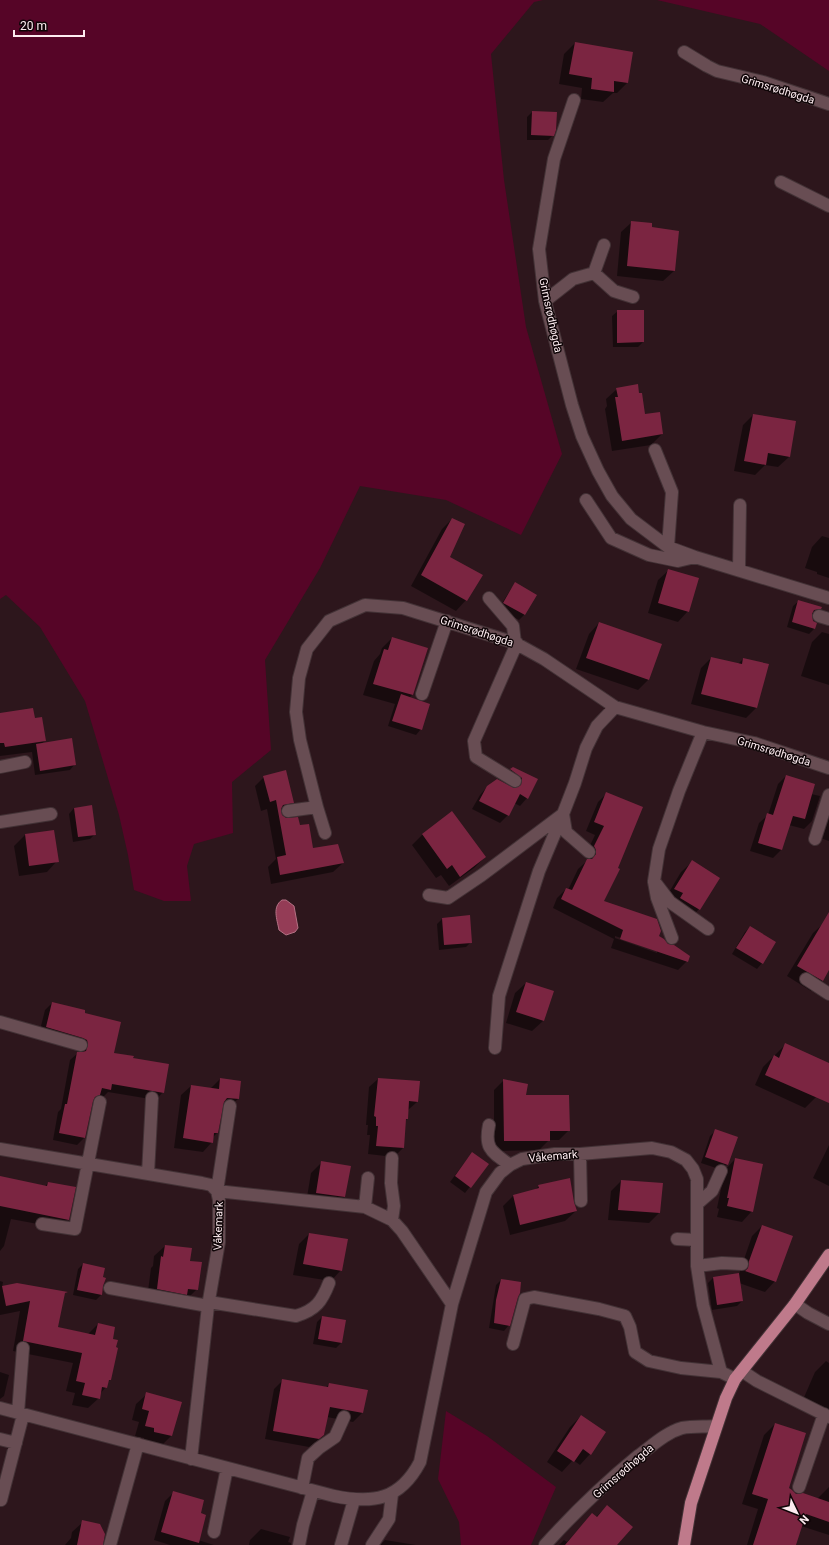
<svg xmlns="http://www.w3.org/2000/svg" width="829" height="1545" viewBox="0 0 829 1545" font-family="Roboto,sans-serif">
  <rect width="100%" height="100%" fill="#2d161c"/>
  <path fill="#560527" d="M0 0H543L534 2 491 54 504 180 526 327 562 454 521 535 446 500 360 486 320 568 265 660 271 750 232 782 233 833 194 844 187 866 191 901H164L134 890 128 855 119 815 85 701 40 627 6 595 0 599Z
    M657 0H829V71L760 24Z
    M446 1411 487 1436 556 1487 531 1545H461L459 1522 438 1479Z"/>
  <path fill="#943c56" stroke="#b47184" d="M282 900H286L294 906 298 928 295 932 286 935 279 930C277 919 272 907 282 900Z"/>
  <path fill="#0007" fill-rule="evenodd" d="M575 43 627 83 617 93H613L603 102 581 99 582 88 559 84 564 54Z
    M532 112 553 135 548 140H527V117Z
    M632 222 651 228 674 271 663 281 617 276 621 232Z
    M618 311 643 342 638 347H613L612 316Z
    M617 389 662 434 651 445 612 451 605 409 607 406 606 399Z
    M753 415 789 457 778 467 765 465 755 475 734 471 743 425Z
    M452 519 449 557 466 600 456 611 411 586 442 529Z
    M822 536 829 538V578L817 574V572L805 568 812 547Z
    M669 570 688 611 678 622 648 613 658 580Z
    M516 584 535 595 524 615 519 620 499 608 511 589Z
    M799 601 820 608 815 614H811L812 621 816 624 814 629 809 634 787 627 793 606Z
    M599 623 661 645 648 680 638 690 576 669 589 634Z
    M822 632 829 634V685L801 676 812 642Z
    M392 638 427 648 412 695 409 698 421 729 416 735 388 726 395 704 363 695 374 661 380 654 382 648Z
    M711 658 738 664 743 659 757 707 746 718 691 704 701 668Z
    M0 714 34 719 45 741 41 744 75 764 70 770 35 775 32 752 0 756Z
    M513 768 537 780 527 798 520 806 514 803 508 815 500 823 472 809 480 795 488 786 515 790 514 785 503 777Z
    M786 776 811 794 820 796 812 821 804 829 789 825 781 850 773 858 750 851 759 823 768 815 778 784Z
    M264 777 293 802 283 812 279 813 285 819 299 827 312 850 343 863 333 872 271 884 268 867 276 859 267 809 261 811 255 786Z
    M607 793 602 902 658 936 687 961 678 970 611 948 614 939 553 908 557 898 566 889 568 890 578 869 588 860 585 856 595 835 586 831 598 802ZM615 936 657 950V953L615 938Z
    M829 807V841L817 837Z
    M74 808 95 834 90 839 73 842 69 814Z
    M452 813 485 857 474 868 449 886 441 875 436 878 412 845 422 835Z
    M53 831 57 861 47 872 19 876 14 846 25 835Z
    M692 862 699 909 689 920 665 899 681 872Z
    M442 919 471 942 466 947 439 950 437 924Z
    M824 923 829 926V968L822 980 811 991 787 976 813 933Z
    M750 927 762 963 757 969 732 954 745 932Z
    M526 983 543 1021 532 1031 506 1023 515 993Z
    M52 1003 83 1014 112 1054 132 1059 163 1092 156 1100 108 1092 103 1097 98 1096 91 1102 84 1138 77 1145 53 1140 58 1112 61 1109 70 1060 78 1053H81V1051L79 1047 39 1034 45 1010Z
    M785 1045 829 1064V1067L816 1097 805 1108 755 1085 763 1067Z
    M220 1079 240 1082 238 1099 228 1108 222 1107 217 1133 213 1137 212 1142 203 1152 174 1148 181 1095 191 1086 210 1089Z
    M378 1079 419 1082 417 1102 408 1110 407 1119 405 1121 403 1148 394 1157 368 1154 370 1135H367L368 1125H366L369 1087Z
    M504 1080 524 1096 569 1130 559 1140H549L539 1150 494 1151V1090Z
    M715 1131 727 1164 722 1170 701 1163 710 1136Z
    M829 1145V1186L813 1178Z
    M468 1158 488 1164 465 1193 450 1182Z
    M735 1159 752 1211 742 1222 717 1217 719 1209 717 1208 725 1170Z
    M322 1162 345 1197 334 1207 306 1203 311 1173Z
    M0 1177 45 1186 48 1183 68 1219 59 1228 11 1219 4 1246 0 1251Z
    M621 1181 659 1213 649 1223 608 1220 611 1191Z
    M539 1186 576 1211 565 1221 510 1235 503 1206 513 1196 535 1190Z
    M762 1226 775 1281 765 1292 739 1283 742 1301 737 1306 712 1310 708 1283 713 1278 739 1274 752 1236Z
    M309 1234 341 1270 331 1281 293 1275 299 1244Z
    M165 1246 189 1261 197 1289 186 1300 147 1299 151 1268 153 1266 154 1256Z
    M83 1264 102 1286 101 1295 96 1300 73 1295 78 1269Z
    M501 1280 509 1325 504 1331 489 1328 496 1285Z
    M0 1281 3 1282 2 1287 17 1284 65 1293 63 1295 57 1327 88 1334 98 1324 112 1339 110 1380 107 1382 106 1387 100 1394 99 1398 88 1408 72 1405 75 1393 66 1391 73 1363 13 1351 20 1311 0 1315Z
    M322 1317 341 1343 336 1348 313 1344 317 1322Z
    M826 1361 829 1363V1414L802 1402 815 1372Z
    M0 1372 9 1375 4 1396 0 1399Z
    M283 1380 326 1387 330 1384 366 1391 362 1413 353 1422 327 1417 324 1435 309 1447 265 1439 274 1389Z
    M147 1394 171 1436 161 1446 144 1442V1438L135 1436 139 1422 132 1420 136 1404Z
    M581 1416 590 1454 580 1465 573 1460 562 1472 547 1462 570 1427Z
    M775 1424 787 1489 796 1495 817 1499 829 1487V1535L801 1526 795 1545H747L758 1509 742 1504 764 1435Z
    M174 1492 199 1514 198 1540 214 1545H170L154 1540 165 1501Z
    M607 1506 616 1545H559L564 1540 567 1542 592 1514 596 1517Z
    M83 1522 102 1545H65L71 1538 72 1532Z
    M261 1529 290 1537 288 1542 291 1543V1545H249L250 1540Z
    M385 1540 416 1545H380Z"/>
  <path fill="#7b2541" d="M575 42 633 52 628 83 614 81V92L591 89 592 78 569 74Z
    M532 111 557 112 556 130 554 136 531 135Z
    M631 221 652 223V227L679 231 675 271 627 266Z
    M617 310H644V342L617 343Z
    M638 384 639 393H642L645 414 660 412 663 434 622 441 615 397H618L616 388Z
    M753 414 796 421 790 457 768 453 766 465 744 461Z
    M452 518 465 524 450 557 483 575 467 601 421 575Z
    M668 569 699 578 689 612 658 603Z
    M515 582 537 595 525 615 503 603Z
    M798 600 822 607 821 609 814 610 812 614 813 621 817 623 815 629 792 622Z
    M599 622 662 644 649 680 586 658Z
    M392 637 428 648 413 695 373 684 384 649 388 650Z
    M711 657 742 664 743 658 769 664 757 708 701 694Z
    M401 694 430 704 422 730 392 721Z
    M33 708 35 718 42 717 46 741 5 747 4 743H0V713Z
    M72 738 76 765 40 771 36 744Z
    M513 767 538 779 528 799 520 794 509 816 479 801 487 786 497 779 514 788 521 785 522 778 510 769Z
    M286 770 294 803 283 805 281 809 282 815 286 818 298 817 300 825 309 824 313 848 338 844 344 863 280 875 277 857 286 855 276 800 270 802 263 776Z
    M786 775 815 784 805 819 793 816 782 850 758 843 767 813 773 815Z
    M606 792 643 807 618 868 620 869 604 901 657 919 661 931 659 936 664 939 668 944 674 945 690 956 688 962 620 939 623 930 561 899 566 888 572 890 587 859H592L596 854V850L594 846 604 826 594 822Z
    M92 805 96 835 78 837 74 808Z
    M452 811 486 857 460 877 452 865 447 869 422 834Z
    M54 830 59 862 29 866 25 834Z
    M692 860 720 878 700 910 680 898 683 893 674 889Z
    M829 912V970L823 981 797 966Z
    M470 915 472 943 444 945 442 918Z
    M750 926 776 942 763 964 736 948Z
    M526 982 554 991 544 1021 516 1012Z
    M52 1002 85 1010V1013L121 1022 114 1053 134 1056 133 1058 169 1064 164 1093 112 1084 111 1090 102 1088 100 1095 95 1097 93 1101 85 1138 59 1133 65 1104H67L77 1052H82L86 1051 88 1044 87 1040 83 1038 46 1027Z
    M785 1043 829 1063V1103L765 1075 774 1055 779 1058Z
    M220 1078 241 1081 239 1099 227 1098 224 1102 218 1133H214L213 1143 183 1138 191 1085 219 1089Z
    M378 1078 420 1081 418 1102 409 1101 408 1119H406L404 1148 376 1146 378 1126H376V1117L374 1116Z
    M503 1079 528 1084 526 1095H569L570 1131H550V1141H504Z
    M715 1129 738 1137 728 1165 705 1157Z
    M472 1152 489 1164 471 1188 455 1176Z
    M735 1158 763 1164 753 1212 727 1206 729 1198H727Z
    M321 1161 351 1166 345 1197 316 1193Z
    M0 1176 47 1186 48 1182 76 1187 69 1220 0 1206Z
    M570 1178 574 1202 577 1211 520 1225 513 1195 539 1188 538 1185Z
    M621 1180 663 1183 660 1213 618 1210Z
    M762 1225 793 1236 776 1282 745 1271 748 1268 749 1261Z
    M309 1233 348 1239 342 1271 303 1264Z
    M165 1245 192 1248 190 1261 202 1262 198 1290 188 1289 187 1295 157 1289 161 1256 163 1257Z
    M83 1263 105 1268 103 1277 106 1278 103 1286 102 1295 77 1290Z
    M739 1273 743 1301 717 1305 713 1277Z
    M501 1279 521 1282 520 1293 518 1297 510 1326 494 1323 496 1300Z
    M17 1283 68 1292 65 1293 58 1327 95 1335 98 1323 115 1327 113 1339 118 1340 116 1347 118 1348 111 1380H109L107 1388 102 1387 100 1399 82 1395 85 1383 76 1381 82 1353 23 1341 30 1301 6 1306 2 1286Z
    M322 1316 346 1320 342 1343 318 1339Z
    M282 1379 328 1387 329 1383 368 1390 363 1413 330 1407 324 1435 319 1439 273 1431Z
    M146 1392 182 1402 172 1436 154 1432V1428L145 1426 149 1411 142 1409Z
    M581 1415 606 1432 591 1455 583 1449 574 1462 557 1451Z
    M775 1423 806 1433 789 1488 792 1490 796 1494 803 1493 829 1502V1522L806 1514 796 1545H753L768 1499 752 1494Z
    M173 1491 204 1500 201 1513 206 1515 199 1543 161 1532Z
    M607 1505 633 1527 617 1545H565L592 1513 597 1517Z
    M82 1520 100 1524 105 1534 103 1545H77Z"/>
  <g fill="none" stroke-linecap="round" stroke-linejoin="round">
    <g stroke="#433236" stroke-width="14">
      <path id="minor" d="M684 52 707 66 717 71 763 82 829 104
        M574 100 554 159 539 249 545 301 572 405 582 436 598 471 612 496 631 519 668 547 695 557 829 598
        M781 182 829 206
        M594 273 604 245
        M545 301 573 279 594 273 614 291 633 297
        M655 450 672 492 668 547
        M586 500 611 538 649 555 678 561 695 557
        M739 570 740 505
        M489 598 513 626 515 643
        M819 616 829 619
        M422 694 447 621
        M703 732 679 791 659 849 654 881 670 902 708 929
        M0 767 25 762
        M515 781 476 757 474 741 517 643
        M317 807 325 833
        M288 811 317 807 300 740 296 712 299 678 307 649 329 621 365 605 403 608 515 643 544 659 615 707 703 732 754 743 829 768
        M0 822 51 814
        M815 839 829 795
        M589 852 566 832 563 814 575 783 586 748 597 726 615 707
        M654 882 657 898 672 938
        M429 895 448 898 482 875 563 814 539 871 499 996 495 1048
        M806 979 829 994
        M0 1022 81 1045
        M230 1106 217 1191 365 1207 392 1220 402 1231 452 1304
        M489 1125C484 1149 492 1152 510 1165
        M0 1149 202 1183 211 1185 217 1191 219 1200V1242L208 1306 191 1459
        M580 1154 581 1201
        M148 1174 152 1098
        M697 1204 712 1191 721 1171
        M365 1207 368 1178
        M392 1220 394 1206 391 1183 392 1158
        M42 1224 75 1229 100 1102
        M677 1239 697 1240
        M697 1266 722 1263 742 1264
        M110 1288 208 1306
        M209 1302 296 1316C316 1310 322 1301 329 1283
        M795 1304 808 1313 829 1324
        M513 1344 525 1299 534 1297 599 1309 625 1316 630 1327 635 1352 649 1361 681 1368 721 1372
        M742 1371 757 1381 829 1417
        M0 1408 334 1496C373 1504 400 1500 420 1462L452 1304 486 1192 500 1173 510 1165 522 1159 555 1154H580L652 1148 671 1152 686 1160 693 1169 697 1179V1266L703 1305 721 1372 735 1379
        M18 1413 23 1348
        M0 1439 16 1443
        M799 1487 824 1414
        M302 1488 308 1458 319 1448 335 1437 344 1417
        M1 1500 23 1415
        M214 1532 227 1468
        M110 1545 138 1444
        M299 1545 303 1525 313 1491
        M341 1545 354 1500
        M372 1545 389 1519 392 1494
        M545 1545C574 1513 605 1483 638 1456 652 1446 665 1433 682 1428 693 1426 705 1427 716 1426"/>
    </g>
    <g stroke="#433236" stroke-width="14">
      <path id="major" d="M684 1545 691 1503 726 1398 735 1379 795 1304 829 1255"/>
    </g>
    <use href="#minor" stroke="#684d53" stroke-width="12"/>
    <use href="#major" stroke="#bf7a8b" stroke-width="12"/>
  </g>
  <g text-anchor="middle" stroke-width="3" stroke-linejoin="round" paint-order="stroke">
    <g font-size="11" fill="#fdecf0" stroke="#0f0507">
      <text transform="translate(778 89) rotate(17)" y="4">Grimsrødhøgda</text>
      <text transform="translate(551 315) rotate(78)" y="4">Grimsrødhøgda</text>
      <text transform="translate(477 631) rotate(18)" y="4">Grimsrødhøgda</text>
      <text transform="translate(774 751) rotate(17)" y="4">Grimsrødhøgda</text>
      <text transform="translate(553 1156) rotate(-5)" y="4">Våkemark</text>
      <text transform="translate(218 1226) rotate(-88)" y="4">Våkemark</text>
      <text transform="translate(623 1471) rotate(-41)" y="4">Grimsrødhøgda</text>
    </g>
  </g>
  <g transform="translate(797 1513) rotate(133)" stroke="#0f0507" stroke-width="3" paint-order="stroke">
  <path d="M0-3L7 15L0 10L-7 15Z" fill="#fdecf0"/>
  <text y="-6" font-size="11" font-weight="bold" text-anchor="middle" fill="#fdecf0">N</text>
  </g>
  <path d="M14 30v6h70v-6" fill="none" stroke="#fdecf0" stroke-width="2"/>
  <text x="20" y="30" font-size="12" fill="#fdecf0" stroke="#0f0507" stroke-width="3" paint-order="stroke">20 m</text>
</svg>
